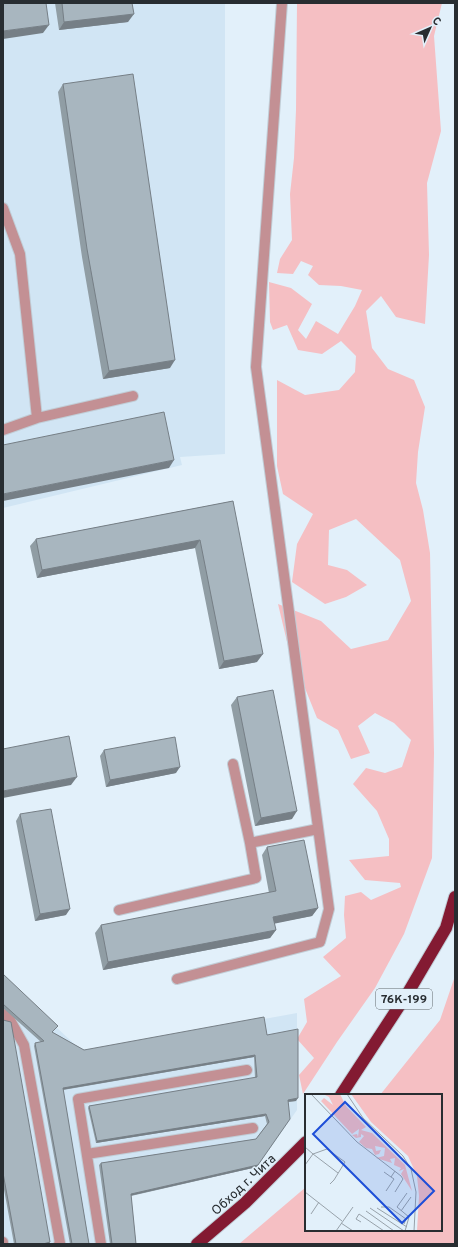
<svg xmlns="http://www.w3.org/2000/svg" width="458" height="1247" viewBox="0 0 458 1247" font-family="Overpass,sans-serif">
  <rect width="100%" height="100%" fill="#e2f0fa"/>
  <path fill="#d1e5f4" d="M3 3H225V454L180 457 182 465 3 508Z
    M3 978 83 1052 297 1013V1110L257 1167 129 1196 134 1244H3Z"/>
  <path fill="#f5bfc3" d="M297 3H442L434 36 441 131 427 183 429 255 425 324 396 317 381 296 366 311 372 348 388 369 414 380 425 407 418 452 416 483 423 510 430 553 434 753 432 858 404 934 375 988 337 1042 303 1094 299 1075 314 1058 297 1039 307 1022 304 999 341 976 323 957 346 938 344 915 345 896 361 892 371 900 401 887 400 883 365 880 349 860 389 856V839L377 811 353 784 366 768 385 773 402 767 411 740 394 723 375 713 358 726 370 753 351 759 338 730 317 718 288 646 278 604 321 621 351 649 388 640 411 601 400 560 356 519 329 530 328 565 347 570 367 585 346 597 325 604 292 582 297 544 313 514 283 494 277 466V380L305 395 339 390 355 372 356 356 341 341 322 354 298 350 287 325 273 330 270 322 269 282 291 288 312 304 298 330 306 339 316 321 338 334 355 306 362 290 341 286 319 285 308 275 313 266 301 261 293 274 277 273 280 259 292 240 290 194 294 158 296 110Z
    M455 976V1244H239L306 1187V1230H441V1095H380L440 1020Z"/>
  <g fill="none" stroke-linecap="round" stroke-linejoin="round">
    <g stroke="#c1cdd6" stroke-width="12">
      <path id="minor" d="M3 208 20 254 37 418 3 430
        M37 418 133 396
        M233 764 250 843 318 829
        M119 910 256 878 250 843
        M177 979 320 942 329 909 256 367 282 3
        M3 1014 10 1020 24 1045 60 1243 59 1244
        M87 1154 253 1128
        M3 1242V1244
        M101 1244 78 1099 247 1070"/>
    </g>
    <g stroke="#c1cdd6" stroke-width="14">
      <path id="highway" d="M341 1095 409 991 446 928 455 897
        M197 1244 245 1203 306 1142"/>
    </g>
    <use href="#minor" stroke="#c39094" stroke-width="10"/>
    <use href="#highway" stroke="#831a32" stroke-width="12"/>
  </g>
  <path fill="#909da4" d="M55 3H132L128 22 59 30Z
    M63 84 170 368 103 379 82 257 58 92Z
    M233 501 257 662 219 669 195 548 37 578 30 546 36 539Z
    M237 697 292 819 255 826 231 705Z
    M104 750 176 773 106 787 100 756Z
    M20 814 66 915 35 921 16 821Z
    M267 847 318 908 312 916 274 923 276 930 270 938 103 970 95 933 101 925 269 893 262 855Z
    M3 974 56 1028 52 1032 84 1050 267 1035 296 1101 288 1102 257 1167 131 1196 136 1244H110L99 1165 101 1163 256 1139 267 1124 265 1116 96 1143 88 1108 89 1106 255 1078 254 1057 63 1090 89 1244H70L34 1046 35 1043 41 1042 3 1008Z
    M3 1020 50 1242 49 1244H14L3 1184Z"/>
  <path fill="#767f86" d="M134 14 128 22 59 30 64 22Z
    M49 25 43 33 3 39V31Z
    M175 360 170 368 103 379 109 371Z
    M174 460 169 468 3 501V494Z
    M200 540 195 548 37 578 42 570Z
    M263 654 257 662 219 669 224 661Z
    M180 767 176 773 106 787 110 780Z
    M77 777 71 785 3 798V791Z
    M297 811 292 819 255 826 261 818Z
    M318 908 312 916 268 925 273 917Z
    M70 909 66 915 35 921 40 914Z
    M276 930 270 938 103 970 108 962Z
    M255 1055 254 1057 61 1090 63 1088Z
    M298 1098 296 1101 286 1102 288 1100Z
    M266 1114 265 1116 96 1143 97 1141Z
    M258 1165 257 1167 129 1196 131 1194Z"/>
  <path fill="#a8b6bf" stroke="#767f86" d="M3 3H46L49 25 3 31Z
    M62 3H132L134 14 64 22Z
    M133 74 175 360 109 371 87 249 63 84Z
    M164 412 174 460 3 494V445Z
    M233 501 263 654 224 661 200 540 42 570 36 539Z
    M273 690 297 811 261 818 237 697Z
    M69 736 77 777 3 791V749Z
    M175 737 180 767 110 780 104 750Z
    M51 809 70 909 40 914 20 814Z
    M304 840 318 908 273 917 276 930 108 962 101 925 276 891 267 847Z
    M3 974 58 1026 52 1032 84 1050 264 1017 267 1035 298 1029V1098L288 1100 290 1119 258 1165 131 1194 136 1244H112L101 1163 256 1139 269 1122 266 1114 97 1141 89 1106 257 1077 255 1055 63 1088 89 1244H72L35 1043 44 1041 3 1004Z
    M3 1020 11 1022 50 1242 43 1244H16L3 1173Z"/>
  <g text-anchor="middle" stroke-width="3" stroke-linejoin="round" paint-order="stroke">
    <rect fill="#e2f0fa" stroke="#60686d" stroke-width="1" x="376" y="989" width="56" height="20" rx="3"/>
    <g font-size="12" font-weight="bold" fill="#282d31">
      <text x="404" y="1003">76К-199</text>
    </g>
    <g font-size="13" fill="#282d31" stroke="#e2f0fa">
      <text transform="translate(243 1184) rotate(-43)" y="5">Обход г. Чита</text>
    </g>
  </g>
  <g transform="translate(305 1094)">
    <rect width="137" height="137" fill="#e2f0fa"/>
    <path d="M18 0H35L41 12 61 33 56 36 67 39 100 71 107 97 96 80 99 75 94 77 96 74 89 71 90 64 85 65 87 69 71 64 79 62 80 54 70 52 71 57 76 56 74 60 70 61 67 55 61 54 54 48 59 42 56 40V43L51 44 47 41 52 40 53 43 54 35 47 40 16 7 19 4 28 11 24 3ZM46 0H137V137H112L114 102 112 82 103 62 66 28Z" fill="#f5bfc3"/>
    <path fill="none" stroke="#98a2aa" stroke-width="1" d="M6 0 52 48 96 82 98 85 90 98M42 0 58 24 98 62 106 75 111 98 109 137M0 53 8 60 0 71M79 78 86 83 90 77M25 90 29 86 40 68 22 55 8 60 33 79M81 97 89 85 86 83M0 98 37 127M76 113H84L101 125 99 130M65 114 99 137M72 114 102 133M61 117 89 137M96 117 106 103M6 120 14 108M56 128 51 125 54 120 79 137M36 129 48 137M31 137 48 113M100 137 104 123 92 113 102 99"/>
    <path fill="#1d4ed8" fill-opacity="0.15" stroke="#1d4ed8" stroke-width="2" d="M40 8 129 97 97 129 8 40Z"/>
    <rect width="137" height="137" fill="none" stroke="#282d31" stroke-width="2"/>
  </g>
  <rect width="458" height="1247" fill="none" stroke="#282d31" stroke-width="8"/>
  <g transform="translate(430 28) rotate(45)" stroke="#e2f0fa" stroke-width="3" paint-order="stroke">
  <path d="M0-3L7 15L0 10L-7 15Z" fill="#282d31"/>
  <text y="-6" font-size="11" font-weight="bold" text-anchor="middle" fill="#282d31">С</text>
  </g>
</svg>
